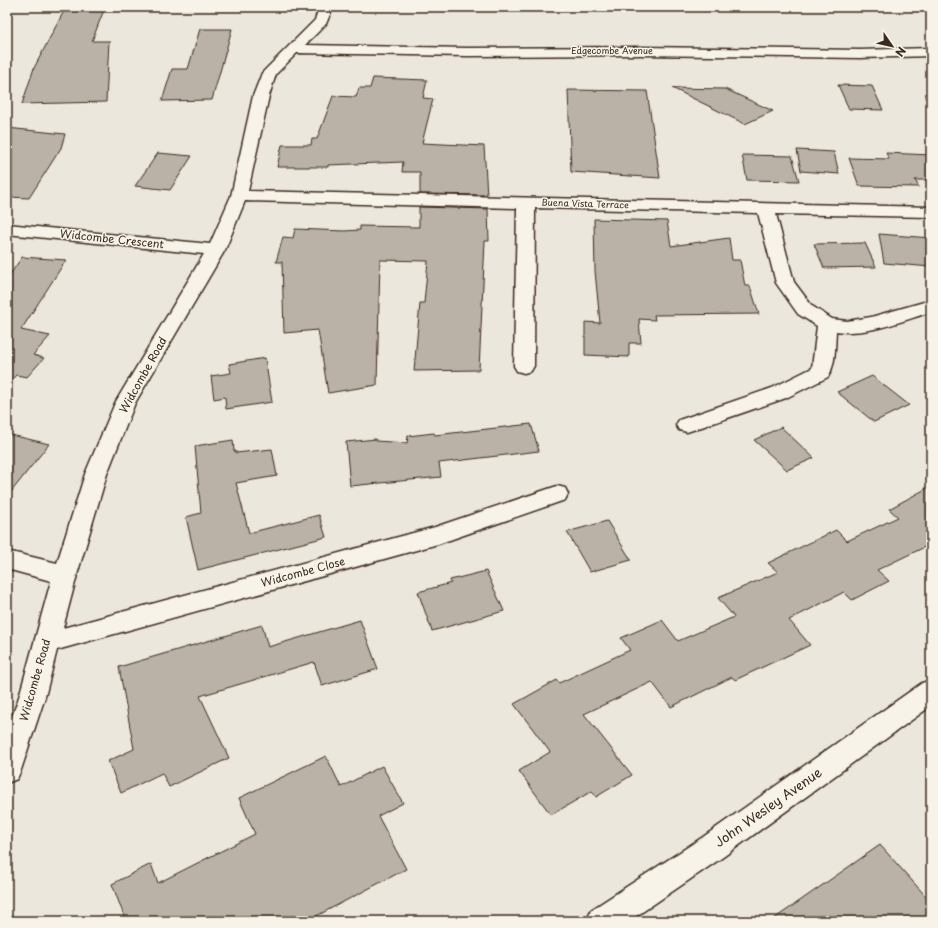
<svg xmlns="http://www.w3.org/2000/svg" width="938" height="928" viewBox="0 0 938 928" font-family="'Playpen Sans',sans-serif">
  <rect width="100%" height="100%" fill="#ece7dc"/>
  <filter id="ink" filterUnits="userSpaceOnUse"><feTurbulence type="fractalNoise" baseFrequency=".025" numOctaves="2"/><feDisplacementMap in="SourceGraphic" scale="8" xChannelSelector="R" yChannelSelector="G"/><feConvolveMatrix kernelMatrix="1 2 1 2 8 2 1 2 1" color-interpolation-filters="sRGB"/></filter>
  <g filter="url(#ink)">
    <path fill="#bab2a7" stroke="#3b2a1e" d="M66 7H105L92 41H109L106 102 22 104 34 68Z
      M200 29H232L212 100 162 101 172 69H188Z
      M373 78 427 80 423 98 433 99 422 143 484 146 487 195 420 194V172H402L403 162 328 165V167H277L282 145H311L312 139H317L333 96 356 97 359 88H370Z
      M838 85 872 86 883 110 849 109Z
      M672 88 725 89 773 111 745 124Z
      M568 90 647 91 660 178 571 172Z
      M7 128 65 134 61 148 29 198 7 197Z
      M797 150 834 152 839 174 801 171Z
      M158 153 192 156 170 190 135 186Z
      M886 153 931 155V180H915L919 187 859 186 849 158 889 159Z
      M742 155 792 156 799 181 747 180Z
      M419 207 488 209 489 241H485L479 370 414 371 420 303H424L428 261 380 260 377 385 328 393 318 330 284 333 282 262H276L283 237 293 238 295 229 344 231 360 230V226L419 227Z
      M594 219 667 221 671 246 729 238 732 260H740L745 286H750L759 314 654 315 655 320 639 319 641 343H629V357L585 355V322L600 323 595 271Z
      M879 234 931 238V267L884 263Z
      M865 243 876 267 824 268 814 244Z
      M22 257 66 260 21 330 50 336 33 355 44 358 27 377 16 375 7 385V279Z
      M265 358 272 402 226 409 225 397 214 399 211 376 231 373 229 364Z
      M872 376 909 405 874 422 837 392Z
      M531 424 539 451 439 463 441 477 350 486 346 442 376 439V441L407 443 408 436 434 433 435 435Z
      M781 427 814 458 787 470 754 440Z
      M7 434 49 444 7 497Z
      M233 440 234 451H236V453L272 449 277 476 236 483 249 533 319 515 326 537 198 570 186 517 201 513 195 446Z
      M931 486V544L877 570 889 581 852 600 844 592 789 620 810 645 735 680 732 677 671 707 652 682 584 714 632 775 596 797 592 791 551 815 519 771 550 752 514 704 557 680 559 683 630 650 621 638 662 620 678 641 734 617 718 598 778 572 768 563 836 530 847 541 898 517 889 509Z
      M607 521 631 560 590 572 567 532Z
      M486 571 504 611 432 631 418 592 451 583 450 580Z
      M360 620 378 669 322 686 314 662 200 696 229 758 169 787 162 773 121 793 108 761 134 749 119 667 262 625 268 647Z
      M326 756 341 787 382 766 403 803 378 816 406 869 307 921H126L112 884 151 864 158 883 255 834 239 798Z
      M880 845 931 902V921H771Z"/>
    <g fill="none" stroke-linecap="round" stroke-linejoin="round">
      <g stroke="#3b2a1e" stroke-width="3">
        <path id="minor" d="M319 7H333L326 24 305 45 467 48 641 47 860 50 931 48V56L860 58 641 55 467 56 297 53 276 74 269 96 248 191 931 207V217L776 214 794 282 812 306 832 319 847 321 871 317 931 300V312C901 321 867 336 836 331 835 346 836 364 828 377L786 398 687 432 679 430 676 425 679 420 772 388 812 368 817 326 798 314 776 283 758 213 535 208 534 366 531 371 524 373 517 371 514 366 517 208 245 201 225 250 135 403 107 474 77 575 63 628 435 527 557 486 565 488 568 494 565 500 438 544 57 650 45 697 21 770 17 779 7 783V731L19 697 51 581 7 569V551L57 563 85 474 115 403 204 254 7 234V224L210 244 231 196 253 96 262 73 315 20Z
          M931 680V706L723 857 629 921H587L591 910 703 837 922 683Z"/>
      </g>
      <use href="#minor" fill="#f7f3e8" fill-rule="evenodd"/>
    </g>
  </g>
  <g text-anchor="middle" stroke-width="3" stroke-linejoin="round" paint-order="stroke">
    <g font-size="9" fill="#3b2a1e" stroke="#f7f3e8">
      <text x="612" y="54">Edgecombe Avenue</text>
      <text transform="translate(585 204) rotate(2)" y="3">Buena Vista Terrace</text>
    </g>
    <g font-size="11" fill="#3b2a1e" stroke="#f7f3e8">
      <text transform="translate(112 239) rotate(6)" y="4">Widcombe Crescent</text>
      <text transform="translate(143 375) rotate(-61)" y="4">Widcombe Road</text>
      <text transform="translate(303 572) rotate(-15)" y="4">Widcombe Close</text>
      <text transform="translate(35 680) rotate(-74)" y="4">Widcombe Road</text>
    </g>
    <g font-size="13" fill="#3b2a1e" stroke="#f7f3e8">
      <text transform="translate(768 807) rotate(-35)" y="5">John Wesley Avenue</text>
    </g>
  </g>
  <rect width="938" height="928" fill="none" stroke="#f7f3e8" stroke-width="24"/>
  <rect x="12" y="12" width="914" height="904" fill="none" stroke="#3b2a1e" stroke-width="1.5" filter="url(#ink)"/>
  <g transform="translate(892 46) rotate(124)" stroke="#f7f3e8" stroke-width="3" paint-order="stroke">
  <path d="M0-3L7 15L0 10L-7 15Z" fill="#3b2a1e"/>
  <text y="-6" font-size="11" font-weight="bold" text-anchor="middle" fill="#3b2a1e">N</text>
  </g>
</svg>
